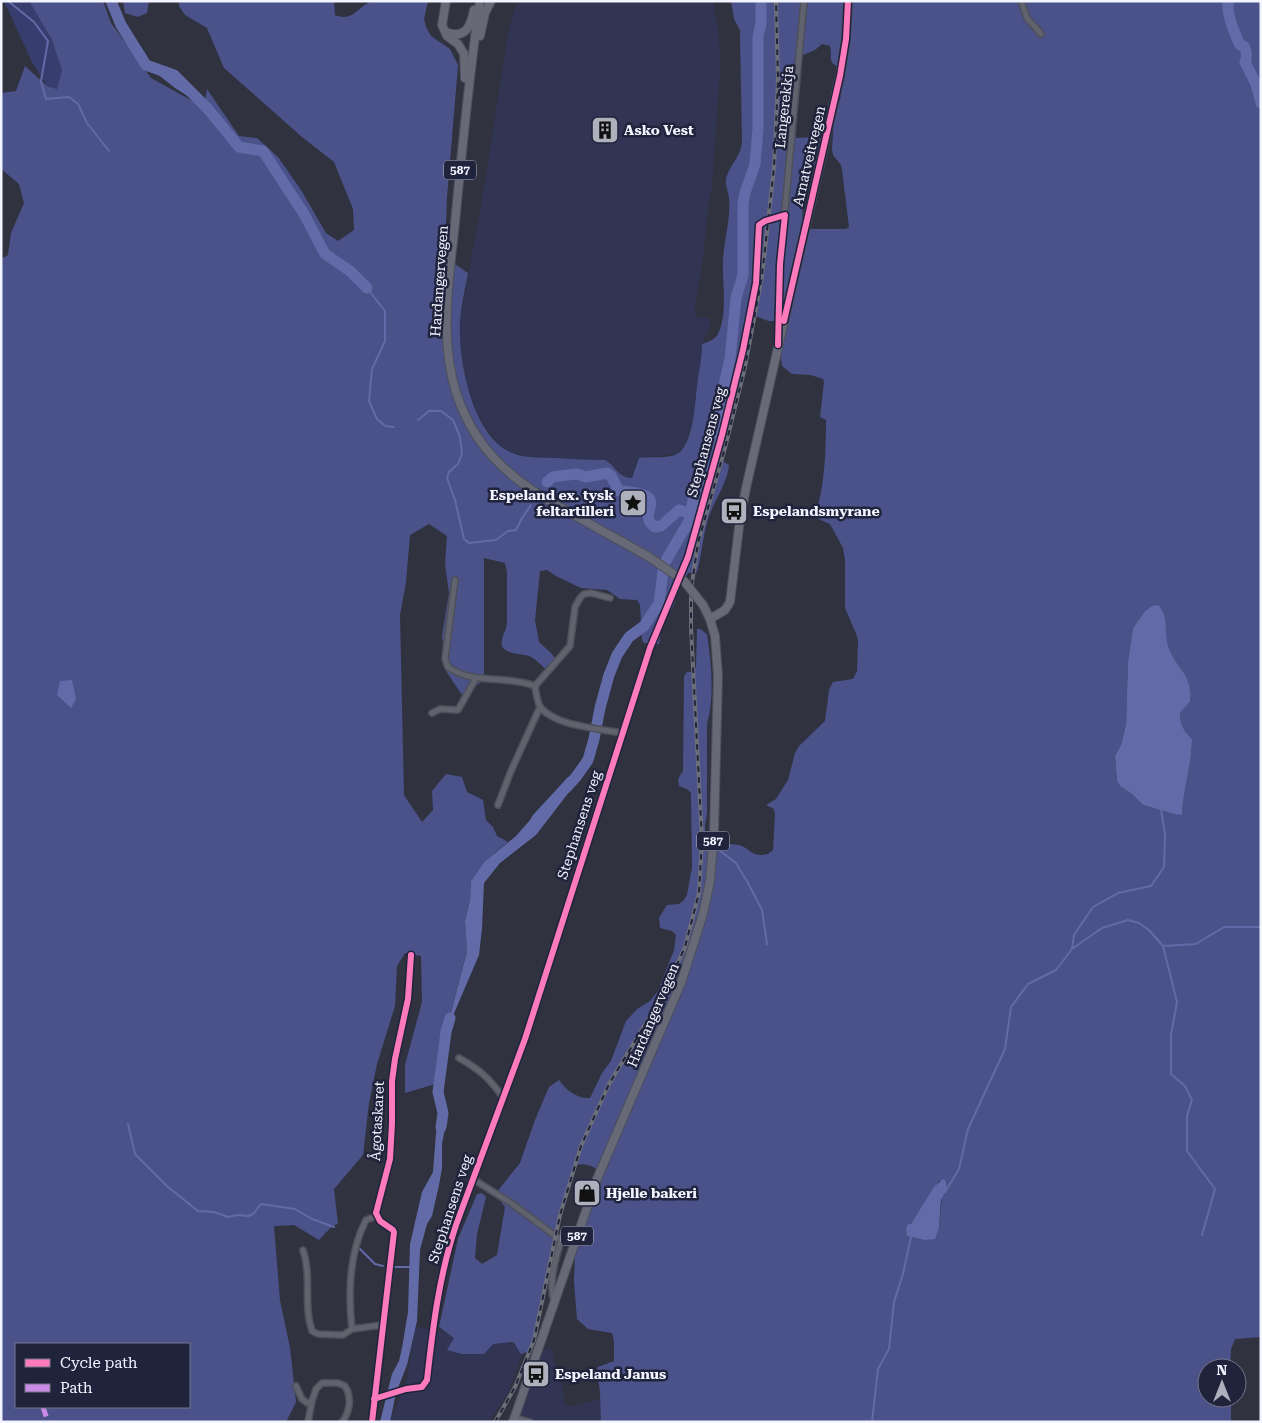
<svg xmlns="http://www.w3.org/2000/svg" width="1262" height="1423" viewBox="0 0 1262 1423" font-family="'Roboto Serif',serif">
  <rect width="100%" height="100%" fill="#303240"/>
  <path fill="#313553" d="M519 1H713L719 35 720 70 712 186 709 198 703 257 695 306V315L698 317 709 318 710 327 702 344V358L698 376 693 423 685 444 677 454 644 457 637 461 632 478 623 477 618 473 610 463 605 460 530 457 510 452 497 442 484 425 477 412 465 378 460 342V322L484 188 509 28 514 11Z
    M415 1327 525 1346 508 1393 489 1422H390L407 1379Z
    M544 1348 551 1349 563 1389 565 1406H574L601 1399V1422H513L528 1379Z"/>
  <path fill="#383d70" d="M4 1H29L52 40 62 70 58 89 47 86 32 62Z"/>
  <path fill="#4b528a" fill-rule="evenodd" d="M29 1H103L111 23 151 78 207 109 205 100 207 89 239 136 257 138 278 157 301 190 326 233 338 241 354 230 353 209 334 162 302 137 224 68 207 28 185 15 179 6V1H334L335 15C354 23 359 4 373 1 387 0 413 1 428 1L424 19 426 27 431 36 450 49 458 65 447 197 445 251 449 260 468 273C465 289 461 306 460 322 458 360 472 434 510 452 525 459 540 457 556 458 572 459 589 460 605 460 616 466 618 478 632 478L639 458C649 456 668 459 677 454 695 444 695 396 698 378 700 366 702 356 702 344 708 342 715 340 718 334 728 314 722 282 723 260 724 240 731 219 729 199 729 192 725 186 726 180 728 166 741 158 742 141L740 36V30L734 19 731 1H1261V1337L1235 1339 1231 1349 1230 1368H1207V1398H1231V1422H601L600 1392 597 1369 598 1367 614 1361V1341L612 1333 588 1329 577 1319 574 1282 575 1251 598 1171C593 1165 583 1163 576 1165L572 1170 571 1180 563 1200 560 1220 554 1234 545 1293 539 1307 536 1331 530 1351 521 1354 514 1343 512 1342 493 1344 484 1354H462L447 1350 454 1338 439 1327 458 1239 477 1194 482 1193 486 1197 477 1234 475 1258 482 1264 497 1255 505 1207 494 1192 496 1193 520 1163 535 1120 549 1087 559 1080C566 1090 577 1099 590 1098L602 1073 611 1061 626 1021 637 1009 650 1001 658 991 674 950 676 935 672 931 660 928 659 918 667 905 679 904 684 900 687 895 692 867 691 793 687 789 679 786 678 779 683 771 684 676 687 672H693L696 667 697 629H700L707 634C711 662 715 695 707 724V813L705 825V845L708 846C717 846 733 842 742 846 754 852 752 857 768 854L773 850 775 815 774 809 766 805 776 799 788 780 795 753 799 746 825 721 829 690 833 682 853 679 857 671 858 642 857 636 845 608V560L843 548 830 524 814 517C825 491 826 448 826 420L820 417 824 382 823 379 811 375 792 374 782 366 781 357 787 302 775 303 774 321C765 322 762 317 754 316L751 318 736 381 730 417 724 438 719 445V459L729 465C728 481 715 500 709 516 703 534 702 554 697 572L688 573 678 590 674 604 661 629 659 644 644 643 642 640 640 605 637 600 620 599 607 590 581 588 556 576 547 570 540 571 535 620 539 642 552 654 558 663 549 672C543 667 536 659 529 656 519 653 510 655 502 647 500 638 506 632 507 623V572L505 563 484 558V680L462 695 446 671 442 636 449 593 445 564 447 536 429 524 410 535 406 582 400 615 404 795 422 822 433 810 432 791 446 774 462 777 467 792 483 800 486 820 493 827 497 836 508 842 484 862 471 881 470 900 465 921 467 950 446 1032 439 1083 405 1093V1065L422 1002 421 956 405 953 397 966 395 1006 377 1064 369 1103 363 1155 334 1189 338 1224 332 1226 319 1240 294 1225 274 1226 280 1300 290 1348 296 1402 286 1422H1V259L8 255 11 233 24 203 19 184 1 169V93L16 91 25 66 47 86 57 89 62 70 52 40ZM822 44 830 46C833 59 826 62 841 68L842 71 841 96 834 119 832 149 833 155 841 165 842 170 849 227 846 229H809L802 222 803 203 809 178 817 158 820 139 818 137 796 138V102L801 56 815 50ZM1152 606 1162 610C1165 620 1165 642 1168 649 1178 667 1192 679 1190 702L1180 713C1180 725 1184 731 1192 739 1192 765 1183 789 1182 814H1174L1143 805 1132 794 1120 786 1117 781 1115 756 1121 745 1126 724 1128 661 1133 628 1145 611ZM940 1180 942 1197 939 1228 924 1240 911 1237V1224ZM16 1344H189V1407H16Z
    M123 1H149L147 13 138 17 125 13Z"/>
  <path fill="#626ba7" d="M146 65C161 68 190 81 200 94 203 98 205 104 208 109L175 88Z
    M1158 605C1169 615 1164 634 1168 646 1175 668 1193 673 1190 702L1180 713C1180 725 1184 731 1192 739 1192 765 1183 789 1182 815L1174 814 1143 805 1132 794 1120 786 1117 781 1115 756 1121 745 1126 724 1128 661 1133 628 1145 611 1152 606Z
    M72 680 76 699 71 708 57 695 60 681Z
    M568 777 577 778 576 783 536 835 500 863 484 883 482 928 479 955 446 1032 467 951 465 921 470 900 471 881 484 862 516 836 530 820 533 815Z
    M443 1113 445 1128 442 1144V1168L439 1185 432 1216 427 1224 420 1250 417 1321 407 1365 396 1393 390 1422H380L392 1374 399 1361 402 1348 408 1312 410 1244 422 1192 433 1172 437 1120Z
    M943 1179 945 1180 947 1188 941 1200 939 1228 935 1239 924 1240 907 1236 906 1229 908 1224H911L934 1187Z"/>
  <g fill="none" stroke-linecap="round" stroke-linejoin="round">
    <path stroke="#626ba7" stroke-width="2" d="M8 1 34 22 48 41 41 81 46 99 69 97 78 104 87 123 109 151
      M367 288 385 311V341L372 369 369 401 377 419 385 426 394 427
      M418 420 429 411H441L453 420 460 437 462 454 458 464 449 472 447 478 455 500 464 539 469 543 496 540 508 531 516 530 522 518 531 505
      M719 850 736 863 748 883 762 910 767 944
      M1163 946 1196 944 1224 927H1261
      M1072 949 1074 935 1093 907 1118 893 1151 886 1164 867 1165 834 1161 810
      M128 1124 135 1154 168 1187 198 1211 214 1212 228 1217 237 1215 248 1216 253 1214 261 1204 295 1209 312 1219 334 1227
      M945 1192 959 1169 968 1129 1005 1049 1011 1007 1028 984 1056 970 1072 949 1102 928 1128 920 1139 923 1149 930 1163 946 1177 1002 1171 1035V1074L1185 1086 1192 1100 1187 1116V1151L1215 1189 1202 1235
      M359 1248 375 1264 383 1266
      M395 1267H410
      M872 1422 878 1369 889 1349 894 1302 903 1274 911 1237"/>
    <path stroke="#626ba7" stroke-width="11" d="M111 1 121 25 146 65 174 75 208 109 239 147 263 151 304 214 325 254 350 271 367 288
      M1228 1C1227 16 1234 32 1240 45L1244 46C1246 51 1248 56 1245 62L1256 84 1261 103
      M547 482 553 477 559 476 577 474 586 477 607 473 611 476 619 491C677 494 633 513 655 527L661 526 679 510 690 513
      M566 788 576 777 588 760 594 739 600 708 609 675 617 655 629 637 644 626 659 603 664 564 689 521 694 495 703 469 704 456 714 430 730 359 736 298 743 275V203L745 193 755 164 758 128V36L761 24V1
      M441 1127 443 1113 438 1092 446 1032 450 1018"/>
    <g stroke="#4d4f5a" stroke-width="8">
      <path id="minor" d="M1021 1 1027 18 1041 34
        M778 337 780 264 804 1
        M455 580 445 659 448 667C473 685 508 675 535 686 536 692 537 703 541 708 558 727 598 728 622 733
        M535 686 570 646 575 607 580 598 584 594 591 593 610 598
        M432 713 440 709 458 710 476 678
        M498 805 511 771 540 707
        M459 1058C479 1069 489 1078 502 1096
        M473 1179 511 1203 561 1240C556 1258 548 1283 554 1301
        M303 1250C312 1276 303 1305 312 1331L318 1334 343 1335 352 1329 382 1325
        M352 1329C348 1293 349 1253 366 1220L377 1216
        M296 1386 302 1399 307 1403 312 1401 316 1389 322 1383H338L345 1386C352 1397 350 1412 342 1422
        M374 1399 406 1389 422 1387 427 1380C433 1326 439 1276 456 1225L525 1039 650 648 688 557 722 435 743 350 756 283 758 231 759 225 765 221
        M515 1418 530 1422
        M308 1422 312 1401
        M372 1422 394 1232 393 1230 380 1221 376 1213 390 1159 392 1123V1081L395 1059 408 999 411 955"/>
    </g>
    <g stroke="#4d4f5a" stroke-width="10">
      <path id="secondary" d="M710 619 725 610 730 602 740 519 746 488 840 76 846 39 848 1"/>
    </g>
    <g stroke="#4d4f5a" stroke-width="10">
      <path id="primary" d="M446 1 442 25 447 36 458 44 464 54 465 78
        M480 1C469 75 462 149 455 223 450 270 442 319 450 366 455 400 471 433 493 457 517 483 546 500 576 516 600 530 625 543 649 557
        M446 32C465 40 471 26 474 10
        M480 36 485 13 491 1
        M513 1422 597 1179 681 983 703 914 710 881 714 833 718 676 715 636 710 619 703 605"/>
    </g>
    <use href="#minor" stroke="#60626d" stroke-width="5"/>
    <use href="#secondary" stroke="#686a77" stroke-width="8"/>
    <use href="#primary" stroke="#676977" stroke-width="8"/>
    <g stroke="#6d6f78" stroke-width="4">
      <path id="rail" d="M495 1422 515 1387 534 1340 560 1215 581 1146 609 1084 663 995 685 947 699 893 702 840 691 628V590L698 543 725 448 745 367 762 276 774 168 778 80 776 1"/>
    </g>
    <use href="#rail" stroke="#20233c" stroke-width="2" stroke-dasharray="5.5" stroke-linecap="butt"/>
    <g stroke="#4d4f5a" stroke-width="8" stroke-linecap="butt">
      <path id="minor-bridge" d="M765 221 773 218"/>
    </g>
    <g stroke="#4d4f5a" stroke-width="10" stroke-linecap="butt">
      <path id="primary-bridge" d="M649 557 684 581 703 605"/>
    </g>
    <use href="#minor-bridge" stroke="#60626d" stroke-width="5"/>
    <use href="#primary-bridge" stroke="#676977" stroke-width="8"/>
    <path stroke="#ca8be6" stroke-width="5" stroke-dasharray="10 5" stroke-linecap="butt" d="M43 1407 48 1422"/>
    <g stroke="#20233c" stroke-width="9">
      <path id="cycleway" d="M784 321 840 76 846 39 848 1
        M374 1399 406 1389 422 1387 427 1380C433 1326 439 1276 456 1225L525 1039 650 648 688 557 722 435 743 350 756 283 759 225 765 221 785 215 780 264 778 345
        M372 1422 394 1232 393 1230 380 1221 376 1213 390 1159 392 1123V1081L395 1059 408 999 411 955"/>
    </g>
    <use href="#cycleway" stroke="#fd7abc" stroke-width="6"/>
  </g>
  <defs>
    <g id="building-square" transform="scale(1.4375)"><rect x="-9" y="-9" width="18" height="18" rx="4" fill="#aeb0bc" stroke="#20233c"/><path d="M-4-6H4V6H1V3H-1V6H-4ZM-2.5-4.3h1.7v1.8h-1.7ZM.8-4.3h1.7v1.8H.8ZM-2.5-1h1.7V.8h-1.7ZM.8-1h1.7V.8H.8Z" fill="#111"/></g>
    <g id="sight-square" transform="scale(1.4375)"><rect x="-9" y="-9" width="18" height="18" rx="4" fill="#aeb0bc" stroke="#20233c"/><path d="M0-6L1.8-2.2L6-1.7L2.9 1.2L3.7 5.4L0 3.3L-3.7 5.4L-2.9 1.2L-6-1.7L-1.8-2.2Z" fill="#111"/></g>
    <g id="bus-square" transform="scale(1.4375)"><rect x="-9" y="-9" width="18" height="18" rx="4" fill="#aeb0bc" stroke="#20233c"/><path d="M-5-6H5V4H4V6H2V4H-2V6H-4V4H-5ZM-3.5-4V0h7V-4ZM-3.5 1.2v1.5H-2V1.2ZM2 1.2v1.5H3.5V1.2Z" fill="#111"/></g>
    <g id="shop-square" transform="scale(1.4375)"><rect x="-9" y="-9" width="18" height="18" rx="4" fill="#aeb0bc" stroke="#20233c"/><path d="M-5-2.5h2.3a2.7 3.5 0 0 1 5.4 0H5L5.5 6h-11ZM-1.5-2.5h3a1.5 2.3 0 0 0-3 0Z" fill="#111"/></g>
  </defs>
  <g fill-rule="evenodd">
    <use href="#building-square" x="605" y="130"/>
    <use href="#sight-square" x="633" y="503"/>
    <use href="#bus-square" x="734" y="511"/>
    <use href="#shop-square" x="587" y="1193"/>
    <use href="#bus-square" x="536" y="1374"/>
  </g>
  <g text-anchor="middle" stroke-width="5" stroke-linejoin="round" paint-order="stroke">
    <g fill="#20233c" stroke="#b3b5c4" stroke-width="1">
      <rect x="444" y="160.5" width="32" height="19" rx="4"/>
      <rect x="697" y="831.5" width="32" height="19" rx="4"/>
      <rect x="561" y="1226.5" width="32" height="19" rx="4"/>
    </g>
    <g font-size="12" font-weight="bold" fill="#f2f4ff">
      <text x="460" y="174">587</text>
      <text x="713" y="845">587</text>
      <text x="577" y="1240">587</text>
    </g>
    <g font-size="14" fill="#f2f4ff" stroke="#20233c">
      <text transform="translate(784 107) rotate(-84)" y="5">Langerekkja</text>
      <text transform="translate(809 156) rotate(-77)" y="5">Arnatveitvegen</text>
      <text transform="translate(439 281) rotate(-86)" y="5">Hardangervegen</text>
      <text transform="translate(706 442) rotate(-75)" y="5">Stephansens veg</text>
      <text transform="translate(579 825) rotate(-72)" y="5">Stephansens veg</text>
      <text transform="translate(653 1015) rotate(-67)" y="5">Hardangervegen</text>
      <text transform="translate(377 1121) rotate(-87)" y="5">Ågotaskaret</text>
      <text transform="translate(450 1209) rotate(-72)" y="5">Stephansens veg</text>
    </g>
    <g font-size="14" font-weight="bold" fill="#f2f4ff" stroke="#20233c" text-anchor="start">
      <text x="624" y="135">Asko Vest</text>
      <text x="614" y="500" text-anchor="end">Espeland ex. tysk<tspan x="614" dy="16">feltartilleri</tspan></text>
      <text x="753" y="516">Espelandsmyrane</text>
      <text x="606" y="1198">Hjelle bakeri</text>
      <text x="555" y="1379">Espeland Janus</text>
    </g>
  </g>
  <rect width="1262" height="1423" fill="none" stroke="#f2f4ff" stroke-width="5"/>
  <rect x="15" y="1343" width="175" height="65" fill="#20233c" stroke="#74778a"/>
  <rect x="25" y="1359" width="25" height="8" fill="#fd7abc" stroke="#74778a"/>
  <text x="60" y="1368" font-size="15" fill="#f2f4ff">Cycle path</text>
  <rect x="25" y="1384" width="25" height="8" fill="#ca8be6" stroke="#74778a"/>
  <text x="60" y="1393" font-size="15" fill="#f2f4ff">Path</text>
  <g transform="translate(1222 1383)"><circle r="24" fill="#20233c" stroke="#74778a"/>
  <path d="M0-4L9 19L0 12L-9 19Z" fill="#aeb0bc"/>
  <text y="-8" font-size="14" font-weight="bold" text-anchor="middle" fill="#f2f4ff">N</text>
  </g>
</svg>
